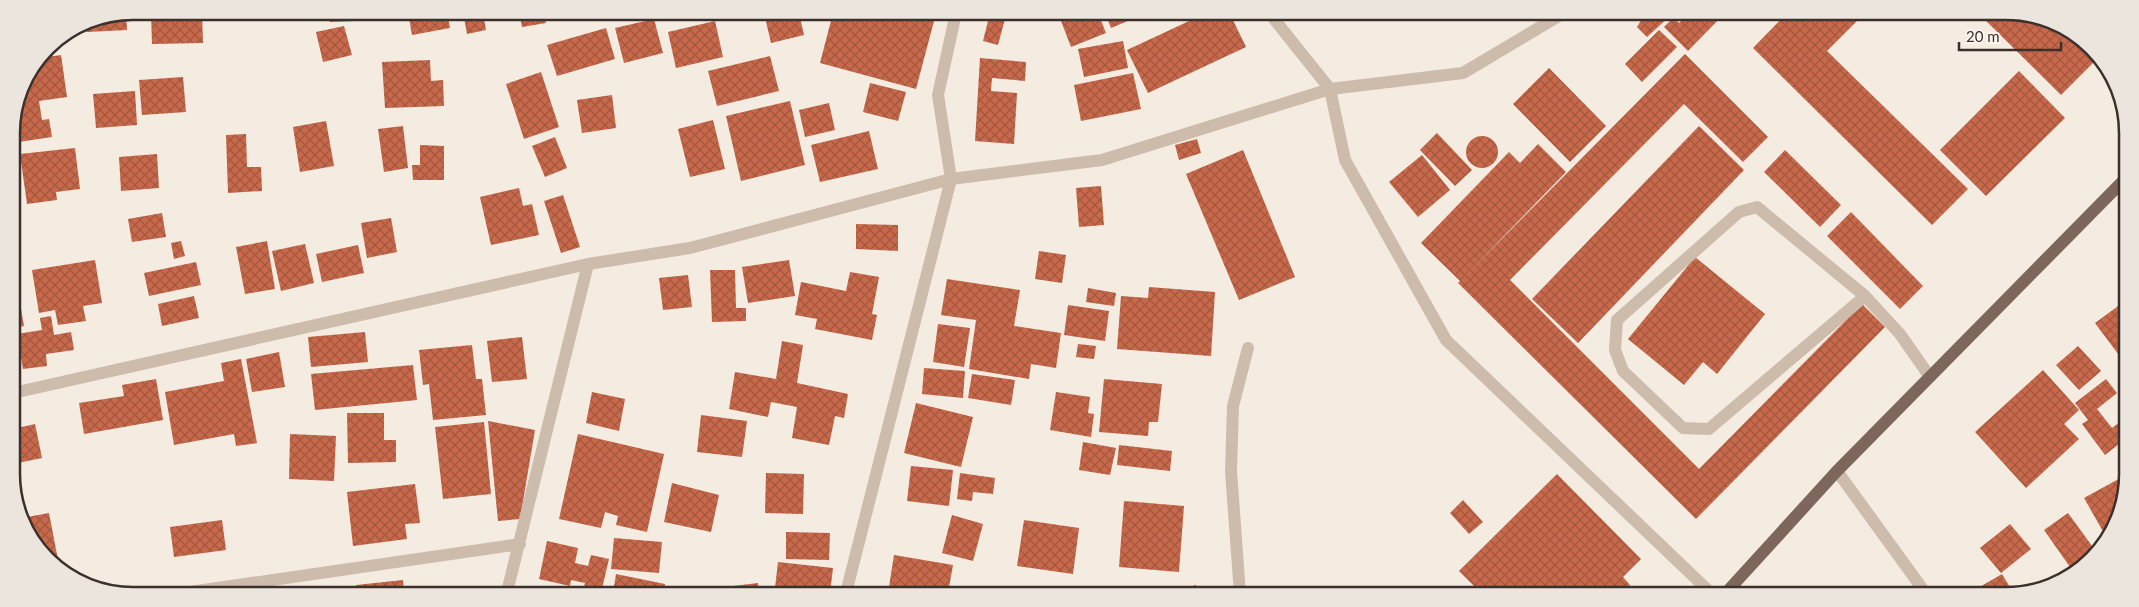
<svg xmlns="http://www.w3.org/2000/svg" width="2139" height="607" viewBox="0 0 2139 607" font-family="Lato,sans-serif">
  <defs>
    <pattern id="building-cross-hatch" width="8" height="8" patternUnits="userSpaceOnUse" patternTransform="scale(1.25)"><rect width="8" height="8" fill="#c8694b"/><path d="M0 0l8 8M0 8l8-8" fill="none" stroke="#a4573f"/></pattern>
  </defs>
  <rect width="100%" height="100%" fill="#f4ebe1"/>
  <path fill="url(#building-cross-hatch)" d="M202 12 203 43 152 44 151 13Z
    M329 12H355V21L330 22Z
    M408 12H447L450 28 412 35Z
    M463 12H509L510 14 484 19 486 30 467 34Z
    M519 12H544L546 23 522 27Z
    M611 12H638V13L612 18Z
    M126 13 127 30 87 32V20Z
    M764 13H799L804 35 771 43Z
    M833 13H903L934 21 916 89 820 63Z
    M990 13H1026L1024 21 1006 15 998 45 983 41Z
    M1058 13H1098L1106 33 1071 47Z
    M1105 13H1141L1142 15 1111 28Z
    M1204 14H1230L1246 47 1148 93 1127 50Z
    M1641 14 1668 15H1671L1647 37 1637 27 1643 17Z
    M1687 15H1723L1688 51 1664 27 1673 18 1679 23Z
    M1785 15H1863L1827 51 1968 189 1932 225 1753 48Z
    M1980 15H2037L2084 44 2098 58 2061 95Z
    M654 19 663 53 624 63 615 28Z
    M715 21 723 57 676 68 668 32Z
    M344 26 352 55 323 62 316 32Z
    M606 28 615 59 557 76 547 45Z
    M1659 30 1677 47 1642 82 1625 64Z
    M1123 41 1128 68 1084 77 1078 49Z
    M1685 54 1768 137 1743 162 1684 104 1510 280 1699 469 1862 304 1885 327 1696 519 1458 283Z
    M61 55 67 97 39 101 42 120 49 119 52 137 12 143 11 126 21 86 40 58Z
    M770 56 779 91 717 106 708 71Z
    M980 58 1026 62 1025 81 992 78 991 91 1017 93 1014 144 975 141Z
    M430 60 431 81 443 80 444 106 385 108 382 62Z
    M1549 68 1606 126 1570 162 1513 104Z
    M2019 71 2065 118 1986 196 1940 150Z
    M541 72 559 127 524 139 506 84Z
    M1133 73 1141 109 1081 121 1074 85Z
    M183 77 186 112 142 115 139 80Z
    M870 83 906 92 898 121 863 112Z
    M135 91 137 125 96 128 93 94Z
    M612 95 616 128 582 133 577 100Z
    M790 101 805 165 741 181 726 116Z
    M829 103 835 130 805 137 799 110Z
    M713 120 725 169 690 177 678 129Z
    M326 121 334 166 300 172 293 127Z
    M403 126 408 168 384 172 378 129Z
    M1699 126 1744 170 1578 343 1532 299Z
    M869 131 878 169 820 182 811 145Z
    M1437 133 1472 170 1455 186 1420 150Z
    M246 134 247 167H261L262 191 228 193 226 135Z
    M1466 152a16 16 0 1 1 32 0a16 16 0 1 1-32 0Z
    M555 137 567 168 545 177 532 146Z
    M1197 139 1201 153 1179 160 1175 145Z
    M1538 144 1566 172 1460 281 1421 243 1509 152 1520 163Z
    M420 145 444 146V180H413L412 165H420Z
    M75 148 80 189 56 192 57 200 27 204 20 154Z
    M1243 150 1295 277 1239 300 1186 174Z
    M1785 150 1841 205 1820 227 1764 172Z
    M157 154 159 188 121 191 119 157Z
    M1422 155 1450 190 1418 217 1389 182Z
    M1101 186 1104 225 1079 227 1076 188Z
    M519 188 523 206 532 204 539 235 491 245 480 197Z
    M563 195 580 247 561 253 544 201Z
    M1851 212 1923 286 1900 309 1827 236Z
    M162 213 166 237 132 242 128 219Z
    M391 218 397 252 367 258 361 223Z
    M856 224 898 225V251L856 249Z
    M181 241 185 256 174 259 171 243Z
    M267 241 275 289 245 294 236 247Z
    M305 244 314 283 281 291 272 251Z
    M358 245 364 273 322 282 316 254Z
    M1039 251 1066 255 1062 283 1035 279Z
    M12 256 24 326 13 328 12 293Z
    M1695 257 1765 314 1717 374 1703 362 1684 385 1628 339Z
    M95 260 102 303 83 306 86 321 58 325 55 310 39 313 32 270Z
    M789 260 795 296 748 303 742 267Z
    M196 262 201 285 149 296 144 273Z
    M710 270H735L736 308H746V321L712 322Z
    M850 272 879 277 872 314 877 315 872 340 815 329 817 319 795 315 801 282 846 291Z
    M688 275 692 307 663 310 659 278Z
    M947 279 1020 290 1014 326 1061 333 1056 368 1031 364 1029 379 969 369 976 320 941 315Z
    M1149 287 1215 292 1211 356 1117 349 1121 296 1148 298Z
    M1088 288 1116 293 1114 306 1086 302Z
    M194 296 199 318 162 326 158 304Z
    M2125 301 2124 362 2095 323Z
    M1068 305 1109 311 1105 341 1064 335Z
    M51 316 54 335 71 332 74 350 46 354 47 366 23 369 17 334 42 330 40 318Z
    M938 324 970 328 964 367 933 362Z
    M365 332 368 362 311 367 308 337Z
    M522 337 527 379 492 382 487 341Z
    M782 341 803 345 797 383 848 394 844 418 835 416 829 445 792 438 797 407 771 402 768 417 729 409 735 372 776 379Z
    M1078 344 1096 346 1094 359 1076 357Z
    M472 345 476 379H482L486 415 433 420 429 384 423 385 419 350Z
    M2078 346 2101 371 2079 390 2056 365Z
    M279 352 285 387 252 392 246 359Z
    M241 359 257 443 236 446 234 434 174 445 165 392 224 381 221 363Z
    M413 365 417 400 315 410 311 374Z
    M924 368 965 371 963 398 922 394Z
    M2043 370 2079 410 2064 424 2079 439 2026 488 1975 432Z
    M972 374 1015 380 1011 405 968 398Z
    M156 379 163 420 84 434 79 403 124 396 122 385Z
    M1104 379 1162 384 1158 422H1149L1148 436 1099 432Z
    M2106 379 2117 393 2097 409 2112 428 2124 419V440L2105 455 2082 424 2088 420 2075 403Z
    M592 392 625 399 619 431 586 423Z
    M1056 392 1090 397 1088 413 1094 414 1091 437 1050 430Z
    M916 403 973 417 961 467 904 453Z
    M347 413H384V440H396V462L348 463Z
    M701 415 747 421 742 457 697 452Z
    M488 421 535 430 520 519 498 521Z
    M484 422 491 494 443 499 435 427Z
    M35 424 42 458 13 464V429Z
    M290 434 336 436 334 481 289 479Z
    M578 434 664 454 647 532 616 525 618 516 605 512 601 528 559 519Z
    M1083 442 1116 448 1110 475 1079 470Z
    M1119 445 1172 451 1170 471 1117 465Z
    M911 466 953 470 949 506 907 501Z
    M766 473 804 474 803 514 765 513Z
    M960 473 995 478 993 494 973 492 972 501 957 499Z
    M1557 474 1641 559 1623 577 1630 585 1620 595 1482 594 1459 571Z
    M2124 476V505L2112 531 2105 535 2084 498Z
    M672 483 719 495 711 532 664 522Z
    M415 484 420 523 405 524 407 539 353 546 347 492Z
    M1463 500 1483 522 1469 534 1450 513Z
    M1124 501 1184 506 1179 572 1119 567Z
    M49 513 59 565 42 554 30 531 27 517Z
    M2068 513 2095 550 2070 567 2044 530Z
    M952 515 983 524 973 561 942 553Z
    M222 520 226 550 174 557 170 527Z
    M1024 520 1079 528 1073 574 1017 566Z
    M2010 524 2031 549 2001 573 1980 548Z
    M786 532 830 533 829 560 786 559Z
    M614 538 662 542 659 573 611 569Z
    M547 541 578 548 575 563 588 566 591 555 609 559 601 593 583 592 585 583 571 580 570 586 539 579Z
    M894 555 953 565 948 593H888Z
    M778 562 833 568 830 593H789V590L775 588Z
    M616 574 665 584 663 593H613Z
    M2002 574 2014 594 2011 595H1966Z
    M403 580 404 592H357L356 585Z
    M758 583 759 593H734L733 586Z
    M1194 585 1221 593 1220 594H1192Z
    M349 586V592H313V591Z
    M954 587 982 592V593H953Z"/>
  <g fill="none" stroke-linecap="round" stroke-linejoin="round">
    <path stroke="#cdbbac" stroke-width="12" d="M1270 14 1330 89 1345 160 1446 340 1713 595
      M1865 296 1709 429 1683 428 1623 371 1615 350 1617 320 1739 212 1757 207 1865 296 1900 334 1930 377
      M13 393 588 264 690 248 951 179 1102 160 1330 89 1463 73 1562 14
      M1837 471 1927 595
      M190 592 520 544
      M507 592 588 264
      M846 593 951 179 938 95 956 13
      M1240 594 1231 471 1233 406 1248 348"/>
    <path stroke="#7d675c" stroke-width="12" d="M1724 595 1837 471 2125 179"/>
  </g>
  <path d="M0 0H2139V607H0ZM133 20H2006A113 113 0 0 1 2119 133V474A113 113 0 0 1 2006 587H133A113 113 0 0 1 20 474V133A113 113 0 0 1 133 20Z" fill="#ece5de" fill-rule="evenodd"/>
  <path fill="none" stroke="#3b302b" stroke-width="2.5" d="M133 20H2006A113 113 0 0 1 2119 133V474A113 113 0 0 1 2006 587H133A113 113 0 0 1 20 474V133A113 113 0 0 1 133 20Z"/>
  <path d="M1959 42v8h102v-8" fill="none" stroke="#3b302b" stroke-width="2.5"/>
  <text x="1966" y="42" font-size="15" fill="#3b302b" stroke="#fbf5ee" stroke-width="4" paint-order="stroke">20 m</text>
</svg>
